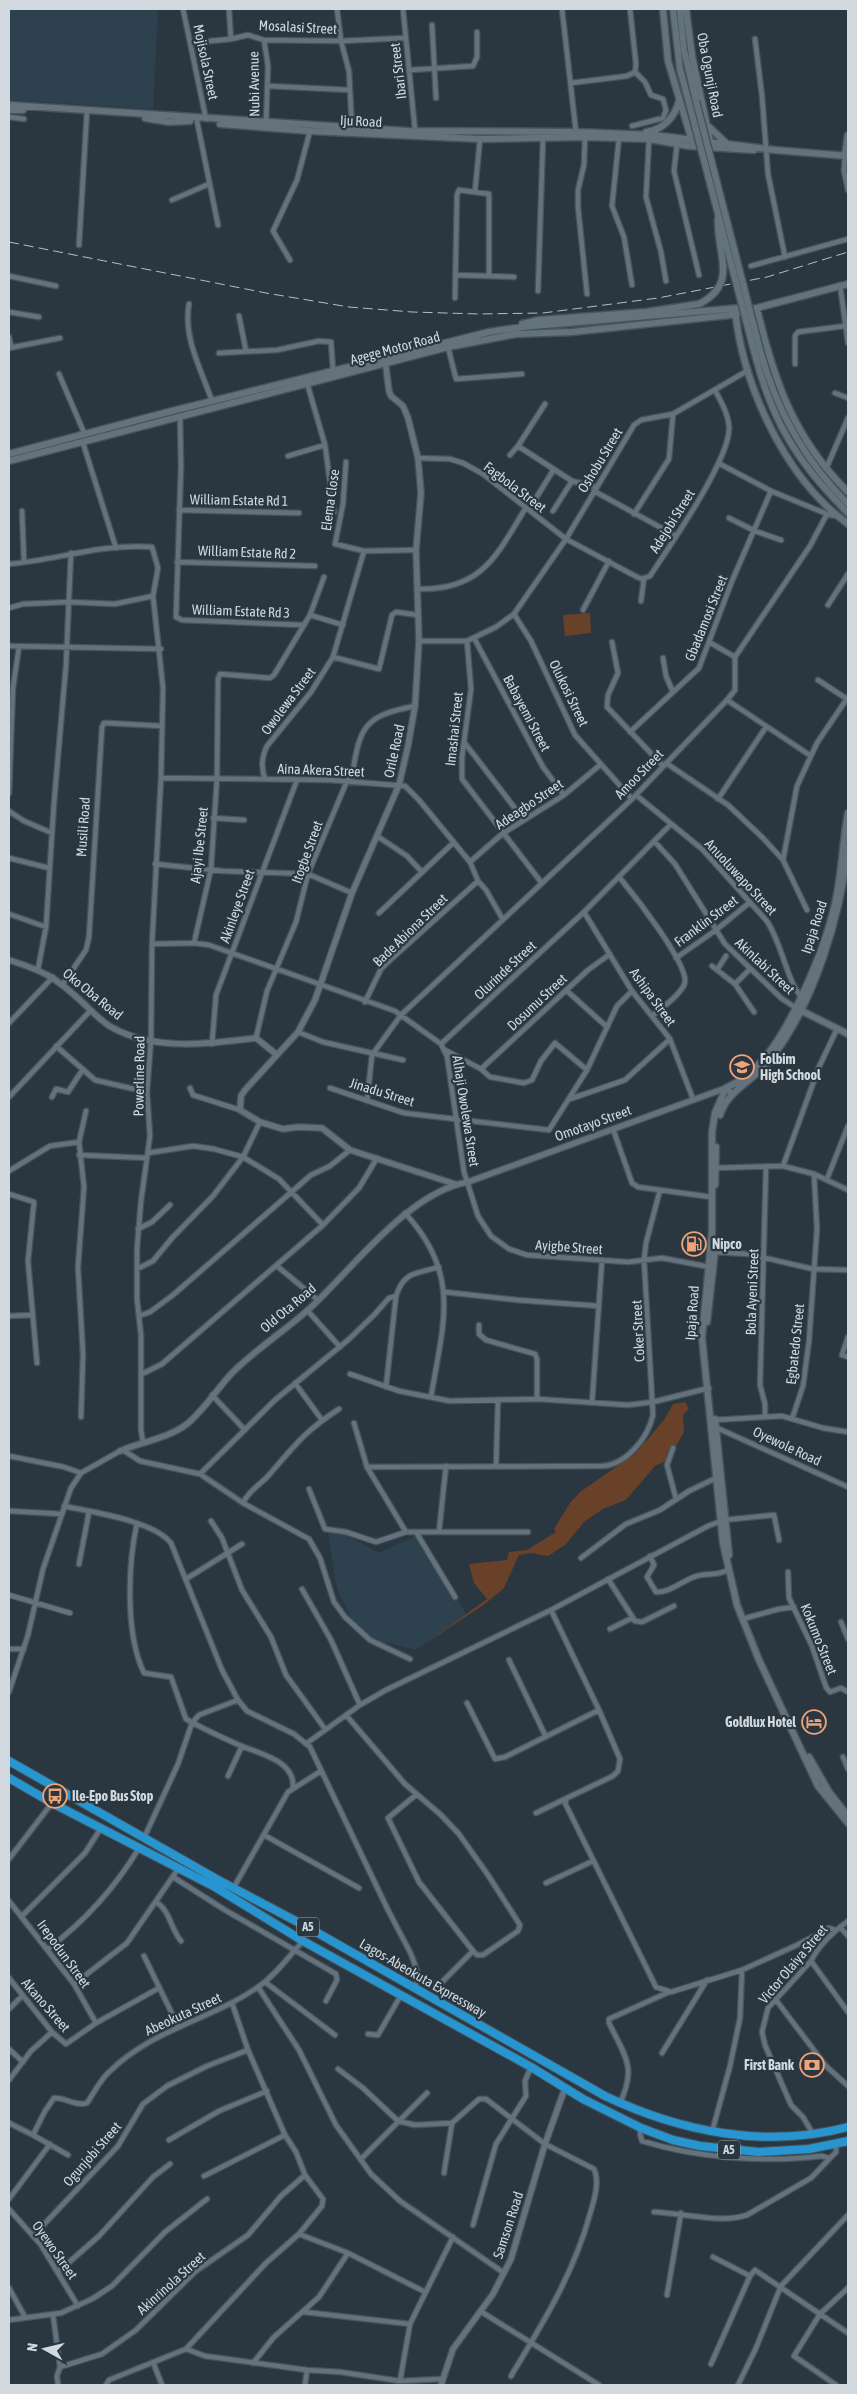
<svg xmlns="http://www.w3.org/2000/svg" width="857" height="2394" viewBox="0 0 857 2394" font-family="'Asap Condensed',sans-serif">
  <rect width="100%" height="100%" fill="#2a3740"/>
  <path fill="#2e414f" d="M9 9H158L153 109 9 100Z
    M328 1533 349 1536 379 1553 419 1534 466 1614 416 1650 389 1643 370 1642 351 1618 339 1593 335 1579Z"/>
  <path fill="#694028" d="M590 613 591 633 565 636 563 615Z
    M685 1402 689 1409 683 1415 684 1432 668 1460 655 1466 626 1500 603 1509 585 1521 565 1545 548 1556 531 1553 519 1555 504 1588 485 1604 423 1645 487 1599 474 1583 469 1564 507 1560 509 1552 527 1550 556 1532 554 1529 570 1503 580 1492 635 1454 664 1420 673 1404Z"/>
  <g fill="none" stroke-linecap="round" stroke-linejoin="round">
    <g stroke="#47525a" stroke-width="7">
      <path id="minor" d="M183 9 206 119
        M229 9 231 39
        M337 9 341 41 349 71 352 128
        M403 9 415 130
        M562 9 576 132
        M432 25 436 98
        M755 39 762 96 768 174 785 257
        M264 40 268 66 266 124
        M191 43 231 39 248 35 264 40 341 41 405 38
        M410 70 473 66 477 57V32
        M571 83 627 76 635 72 636 64 630 9
        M268 86 350 90
        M9 117 24 119
        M197 121 218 225
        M632 126 663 118 666 110 663 99 651 95 645 82 635 72
        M585 137 584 165 578 190V207L587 294
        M619 138 612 206 624 237 632 285
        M649 139 646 197 661 252 666 281
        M677 144 674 171 699 275
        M845 155 844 171 848 190
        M475 191 480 139
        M172 200 209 184
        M79 245 87 111
        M290 260 273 231 297 180 310 131
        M751 266 848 239
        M456 275 514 277
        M9 276 56 286
        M840 285 848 343
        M538 291 543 138
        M455 298 457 195 459 190 489 194V276
        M189 304C183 338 201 369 212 401
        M9 312 39 317
        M239 316 246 351
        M9 337 11 347
        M448 347 456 379 522 374
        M9 348 60 338
        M219 353 277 350 319 341 331 342 333 370
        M795 364V336L798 332 845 326
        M59 374 85 435
        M307 383 325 445 334 512
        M835 393 848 398
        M180 416 181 466 176 617 182 620 303 625
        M83 443 116 548
        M518 446 572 481 596 487
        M510 455 518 446 545 404
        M288 456 325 445
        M418 458 450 459 463 463 483 474 566 539 637 577 642 579 650 576C669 547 732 457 729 426 728 413 721 402 715 390
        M346 462 343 504 335 544 364 551 416 550
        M720 464 771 491 827 514
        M826 469 848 418
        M594 491 676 536
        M533 503 554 469
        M179 510 299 513
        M22 511 24 562
        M553 511 572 481
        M634 514 669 459 673 414
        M729 518 755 531 781 540
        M177 562 315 566
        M9 564C57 560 103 543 152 547L158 568 153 596 163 688 161 778 152 944 151 1040 147 1092 150 1136 141 1201 137 1249V1299L141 1335V1430L143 1442
        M419 589C481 590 496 557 525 509
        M641 601 644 578
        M828 605 848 574
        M9 608 23 604 69 602 115 604 153 596
        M583 610 609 561
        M514 614 531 641 575 735 632 799
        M310 615 343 625
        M474 638 543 767 564 795
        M419 641H467L496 627 514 614 566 539 634 425 641 420 673 414 747 371
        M467 641 471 689 462 757V779L541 882
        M612 642 618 673 608 695 607 707 663 766
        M709 642 735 657
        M9 646 161 649
        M333 657 379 669 392 615 396 612 418 615
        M663 658 666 676 673 692
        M818 680 847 699
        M727 700 811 756
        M630 732 699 668 732 581 771 491
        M464 742 524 820
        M666 763 728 805 763 838 783 860 807 910
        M161 778 330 780 405 786 419 800 470 862 478 881 486 890 502 918
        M265 779C261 768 262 756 267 746L311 692 333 657 364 551
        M9 793 13 688 19 647
        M636 795 702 849 766 920C781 939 788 987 803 998
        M718 799 766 727
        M9 811 24 821 52 833
        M213 818 244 820
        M377 836 407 856 421 871
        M655 842 675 864 725 944 781 998 796 1008
        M9 858 49 868
        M783 860 797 786 817 743 848 697
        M470 862 502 834 564 795 600 765
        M155 864 223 871 308 874 352 893
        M620 878C634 895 687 962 685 982 683 993 661 1009 653 1015
        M584 912 632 991 670 1039 693 1099
        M379 913 453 843
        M9 914 46 927
        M194 943 211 869 217 778 218 679 220 674 270 678 274 675 310 615 324 577
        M152 944 194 943 209 945 395 1011 441 1044 447 1056 464 1172 478 1216 491 1236 509 1249 527 1255 628 1262 662 1258 710 1267
        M676 958 716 930 749 903
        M712 966 735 984 754 1012
        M38 969 46 927 54 803 66 665 71 553
        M717 970 726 956
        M63 984 86 950 89 937 102 727 104 723H107L162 726
        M735 984 750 969
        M566 990 607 1027
        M365 1002 381 969 388 962 478 881
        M9 1023 53 977
        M298 1032 323 1042 403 1060
        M256 1038 267 991 296 922 308 874 347 781 352 776C360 727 363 716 415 706
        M212 1044 216 995 297 780
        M441 1044 584 912 671 824
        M56 1046 95 1080 147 1092
        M445 1050 481 1069 490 1077 524 1083 532 1080 541 1061 555 1043 587 1070
        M481 1069 588 970 610 954
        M190 1088 193 1095 240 1110
        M330 1088 404 1113 549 1130 587 1070 617 1006 632 991
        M9 1097 91 1010
        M52 1097 56 1089 68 1092 83 1069
        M570 1099 625 1080 670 1039
        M367 1101 372 1055 401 1015 632 799 727 700 735 690V657L810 546 827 514 836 516
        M613 1129 632 1183 638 1187 660 1190
        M148 1153 193 1146 214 1149 243 1157 279 1179 323 1225
        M79 1155 147 1158
        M783 1166 819 1067 837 1029
        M714 1168 783 1166 814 1174 848 1190
        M9 1171 50 1146 79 1142
        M827 1179 848 1126
        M9 1194 34 1202 28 1261 37 1363
        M405 1213C462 1275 443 1323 431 1397
        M138 1229 152 1222 170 1205
        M714 1252 748 1254 813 1269 848 1270
        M277 1266 318 1300
        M137 1269 153 1261 172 1238 213 1196 243 1157 260 1122
        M445 1292 517 1300 599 1306
        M307 1310 340 1347
        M9 1316 33 1315
        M139 1316 150 1312 173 1295 311 1175 330 1166 350 1150
        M479 1325V1334L486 1340 535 1354 537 1359V1399
        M848 1337 842 1355 848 1357
        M142 1374 162 1364 323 1225 359 1188 377 1158
        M350 1374 399 1391 450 1401 537 1399 628 1405 653 1402 709 1388
        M295 1383 322 1420
        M386 1387 396 1296C404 1271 416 1274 439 1267
        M212 1395 245 1430
        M592 1403 602 1260
        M339 1409C306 1430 294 1446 269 1475 260 1485 249 1490 243 1503L309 1539 320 1558 334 1602 345 1617 370 1640 410 1659
        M81 1417 83 1354 78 1267 84 1187 79 1142 86 1111
        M765 1417V1404L760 1385 766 1167
        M792 1419 803 1386 809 1341 817 1229 814 1174
        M714 1420 782 1416 823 1428 848 1432
        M354 1423 367 1467 406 1532H439L446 1466
        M715 1427 848 1487
        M673 1448 667 1465 676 1499
        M123 1450 140 1461 200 1474
        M9 1456 64 1467 81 1473
        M496 1466 498 1400
        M367 1467 602 1466C626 1465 648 1438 653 1415L644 1260 646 1243 660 1190 711 1197
        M309 1489 325 1529 346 1532 376 1542 406 1532
        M243 1503 200 1474 275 1400 348 1340 374 1315 389 1298 396 1296
        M64 1506C92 1512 154 1521 171 1543L222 1670 238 1700 247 1711 294 1734 310 1747 387 1908 411 1954 419 1976 414 1989
        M9 1511 62 1514
        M211 1521 222 1538 242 1590 271 1637 286 1675 325 1729
        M137 1523C128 1564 125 1634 144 1673L171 1677 186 1719C203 1729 221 1737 239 1745 257 1753 295 1760 293 1787
        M416 1532 455 1597
        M439 1532H528
        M650 1556 654 1565 647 1577 656 1592C670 1593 683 1580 697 1576 708 1573 717 1576 728 1570
        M581 1558 626 1524 660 1510 689 1491 716 1478
        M79 1564 89 1512
        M788 1572 789 1598 812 1646 826 1687 830 1692 841 1688 848 1692
        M186 1579 242 1544
        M608 1579 635 1621 642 1622 674 1606
        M302 1589 331 1640 360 1705
        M9 1595 70 1613
        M551 1610 599 1710 620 1759 618 1771 613 1776 567 1798 565 1803 656 1987 671 1992 742 1970 797 1945 829 1928 835 1930
        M746 1618 779 1609 794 1607
        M841 1622 848 1639
        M610 1629 632 1618
        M9 1649H24
        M509 1660 546 1737
        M9 1692 28 1635 43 1569 71 1488 81 1473 120 1451
        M467 1703 495 1759 505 1757 599 1710
        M346 1715 405 1784 441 1815 459 1834 488 1875 520 1925 518 1931 483 1955H477L473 1951 440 1984H433L419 1976
        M307 1743 360 1705 386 1690 551 1610 708 1526 724 1520 774 1515 779 1540
        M843 1757 848 1769
        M228 1776 242 1746
        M417 1794 388 1818 419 1882 473 1951
        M536 1813 565 1799
        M264 1835 359 1888
        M144 1838 178 1764 192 1723 199 1715 238 1700
        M9 1859 52 1803
        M173 1877 225 1910 336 1974 337 1980 326 2001
        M546 1883 593 1861
        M234 1887 288 1792 321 1771
        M9 1901 74 1984 96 2023
        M156 1902C170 1910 171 1930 181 1941
        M22 1916 85 1853 101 1828
        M840 1927 848 1936
        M48 1949C85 1921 115 1888 139 1848
        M144 1956 178 2026
        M811 1961 848 2012
        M9 1978 52 2032 66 2044 96 2023 159 1988
        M265 1982 335 2035
        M74 1984 127 1943 178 1869
        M258 1987 299 2050 336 2125 371 2174 400 2201 504 2273
        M776 2000 826 2066 848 2086
        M9 2009 22 1996
        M368 2034 378 2035 401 1995
        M9 2049 23 2062
        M662 2053 707 1980
        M338 2069 363 2088 398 2121 415 2125 452 2123 479 2099H486L545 2144 594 2169C600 2182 594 2201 590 2214 574 2273 543 2323 511 2376
        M9 2080 31 2051 52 2032
        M620 2103C637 2067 625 2056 609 2023V2019L669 1992
        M9 2123 33 2135 45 2111 54 2098C65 2097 76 2107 87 2103 94 2093 100 2080 109 2072 154 2028 209 2021 258 1987 275 1976 289 1956 303 1941
        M641 2128 640 2134 642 2141C697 2158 765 2163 822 2156L829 2158
        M712 2132 730 2066 740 2018 742 1970
        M813 2134 803 2117 791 2105 765 2045 762 2032 768 2008 811 1961C819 1945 833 1932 848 1921
        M33 2135 68 2155
        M169 2140 219 2111 267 2091
        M361 2159 427 2093
        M444 2173 452 2123
        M204 2176 285 2135
        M9 2199 50 2144
        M9 2209 41 2245 78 2306
        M654 2212C682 2213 721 2224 747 2215L811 2178 836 2152V2144
        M473 2225 496 2144 526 2096 525 2081 531 2067
        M299 2234 348 2253 425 2292
        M33 2236 118 2146 143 2104 167 2086 207 2066 248 2050
        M713 2257 750 2276
        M58 2272 99 2236 153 2177 170 2164
        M9 2288 25 2317
        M667 2295 681 2213
        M480 2311 599 2385
        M304 2312 410 2324
        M53 2315 60 2367 57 2376 58 2385
        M9 2320 61 2313 92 2299 112 2286 165 2232 207 2199
        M186 2349 205 2356 307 2370 340 2372 400 2381 441 2379
        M153 2362 162 2385
        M253 2363 274 2337 319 2297 348 2253
        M711 2364 750 2276 755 2270 848 2333
        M60 2367 102 2354 136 2330 196 2271 248 2235 281 2196 305 2175
        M400 2381 410 2324 453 2237
        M106 2385 109 2380 186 2349 266 2263 299 2234 322 2206 323 2199 305 2175 296 2152 285 2135 248 2050 232 2003
        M305 2385 307 2370
        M738 2385 756 2348 781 2286 848 2215
        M836 2385 794 2356 820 2314 848 2288"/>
    </g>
    <g stroke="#47525a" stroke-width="8">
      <path id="tertiary" d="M385 359 389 391 391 396 403 406 408 418 418 458 421 493 416 550 419 641 415 706 408 746 399 785 352 893 315 1000 298 1032 245 1090 241 1096 240 1110 260 1122 283 1129 298 1127 322 1128 350 1150 455 1184
        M9 960C43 971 54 976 81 1001 91 1010 101 1022 113 1028 155 1051 210 1044 256 1038L276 1054
        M120 1451C141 1442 169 1438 187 1424 204 1410 217 1389 232 1373 255 1350 283 1332 308 1310 352 1270 408 1192 468 1182L726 1088 731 1093
        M441 2385 453 2349 493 2294 511 2259 545 2144 565 2088"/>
    </g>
    <g stroke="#47525a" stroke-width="9">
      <path id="secondary" d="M663 9 668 61 692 141
        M673 9 680 69 689 103
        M680 9 684 50 696 101
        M686 9 692 56 711 145
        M9 105 408 131 576 132 653 135 775 150 848 156
        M9 110H23
        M145 118 169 122 190 121
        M220 124 310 131 480 139 585 137 649 139 689 146 754 150
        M709 127 726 143
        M646 132C663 130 675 117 679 101
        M845 155 848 135
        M757 309C774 381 794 439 848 492
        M735 310C743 386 785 478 848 524
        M522 324 539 320 646 312 699 304
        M760 350C776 410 804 460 848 504
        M754 351C772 422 797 462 848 513
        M9 454 168 412 489 332 522 327 739 308
        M9 461 448 347 516 334 572 332 730 315 848 284
        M848 813C842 845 842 877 834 908 824 951 790 1032 760 1063 751 1074 739 1082 726 1088L715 1113 712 1132V1232L702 1338 723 1543 737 1605 759 1660 818 1786 848 1823
        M798 1009 848 1034
        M720 1115C728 1089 754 1081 770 1060 814 1004 840 918 848 848
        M715 1185 716 1147
        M707 1322 716 1242
        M715 1419 729 1555
        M809 1757 829 1792 848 1816"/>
    </g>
    <g stroke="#47525a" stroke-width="10">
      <path id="trunk" d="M9 1761 220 1881 309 1928 605 2096C681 2132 766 2149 848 2127
        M9 1778 52 1803 215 1887 303 1941 531 2067 583 2099 641 2128 673 2140 700 2146 759 2152 809 2149 848 2141"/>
    </g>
    <use href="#minor" stroke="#63727c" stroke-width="4.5"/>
    <use href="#tertiary" stroke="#63727c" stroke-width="5.5"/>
    <use href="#secondary" stroke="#63727c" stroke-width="6"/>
    <use href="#trunk" stroke="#2795d0" stroke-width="8"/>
    <path stroke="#b5bec5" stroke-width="1" stroke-dasharray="10 5" stroke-linecap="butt" d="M9 242 266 293 349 307 412 312 479 314 543 313 658 298 767 277 848 252"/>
    <g stroke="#47525a" stroke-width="9" stroke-linecap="butt">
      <path id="secondary-bridge" d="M696 101 760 350
        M689 103 754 351
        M699 304C740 283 716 253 718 218"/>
    </g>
    <use href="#secondary-bridge" stroke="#63727c" stroke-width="6"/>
  </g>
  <defs>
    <g id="school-ring" transform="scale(1.25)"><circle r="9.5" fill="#2a3740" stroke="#efa377" stroke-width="1.5"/><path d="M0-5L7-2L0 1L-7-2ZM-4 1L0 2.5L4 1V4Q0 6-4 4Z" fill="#efa377"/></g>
    <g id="fuel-ring" transform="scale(1.25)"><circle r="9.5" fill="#2a3740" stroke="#efa377" stroke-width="1.5"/><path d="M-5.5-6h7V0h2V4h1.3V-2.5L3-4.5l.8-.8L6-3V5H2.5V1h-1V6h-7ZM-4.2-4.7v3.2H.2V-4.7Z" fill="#efa377"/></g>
    <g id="hotel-ring" transform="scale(1.25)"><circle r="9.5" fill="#2a3740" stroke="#efa377" stroke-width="1.5"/><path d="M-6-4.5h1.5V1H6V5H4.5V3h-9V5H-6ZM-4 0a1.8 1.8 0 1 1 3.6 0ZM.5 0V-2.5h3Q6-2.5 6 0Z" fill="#efa377"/></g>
    <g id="bus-ring" transform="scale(1.25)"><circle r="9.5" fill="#2a3740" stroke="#efa377" stroke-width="1.5"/><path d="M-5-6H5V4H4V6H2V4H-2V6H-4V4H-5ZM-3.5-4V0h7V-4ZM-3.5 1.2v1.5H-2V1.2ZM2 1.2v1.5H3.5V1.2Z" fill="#efa377"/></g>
    <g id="bank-ring" transform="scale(1.25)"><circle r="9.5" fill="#2a3740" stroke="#efa377" stroke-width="1.5"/><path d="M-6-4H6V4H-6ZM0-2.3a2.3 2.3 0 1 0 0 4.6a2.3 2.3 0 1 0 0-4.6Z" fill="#efa377"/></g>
  </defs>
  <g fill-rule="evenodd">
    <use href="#school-ring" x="742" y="1067"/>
    <use href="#fuel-ring" x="694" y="1244"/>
    <use href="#hotel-ring" x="814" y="1722"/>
    <use href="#bus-ring" x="55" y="1796"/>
    <use href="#bank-ring" x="812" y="2065"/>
  </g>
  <g text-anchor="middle" stroke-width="4.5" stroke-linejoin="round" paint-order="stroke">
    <g fill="#2a3740" stroke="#9fa8af" stroke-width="1">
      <rect x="297" y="1917.5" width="22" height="19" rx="4"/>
      <rect x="718" y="2140.5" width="22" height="19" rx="4"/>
    </g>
    <g font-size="12" font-weight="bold" fill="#d1d9df">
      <text x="308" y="1931">A5</text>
      <text x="729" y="2154">A5</text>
    </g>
    <g font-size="14" fill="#d1d9df" stroke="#2a3740">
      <text transform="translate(298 27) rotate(3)" y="5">Mosalasi Street</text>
      <text transform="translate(206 62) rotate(78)" y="5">Mojisola Street</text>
      <text transform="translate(398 71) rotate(-97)" y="5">Ibari Street</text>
      <text transform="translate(710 75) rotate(79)" y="5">Oba Ogunji Road</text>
      <text transform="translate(254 84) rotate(-91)" y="5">Nubi Avenue</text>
      <text transform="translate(361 121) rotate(3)" y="5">Iju Road</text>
      <text transform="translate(395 348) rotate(-15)" y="5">Agege Motor Road</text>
      <text transform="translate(600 460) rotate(-59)" y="5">Oshobu Street</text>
      <text transform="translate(515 487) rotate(37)" y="5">Fagbola Street</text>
      <text transform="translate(239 500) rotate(1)" y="5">William Estate Rd 1</text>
      <text transform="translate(330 500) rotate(-82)" y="5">Elema Close</text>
      <text transform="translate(672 521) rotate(-58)" y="5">Adejobi Street</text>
      <text transform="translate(247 552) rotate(2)" y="5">William Estate Rd 2</text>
      <text transform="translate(241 611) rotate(2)" y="5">William Estate Rd 3</text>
      <text transform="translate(706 618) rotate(-68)" y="5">Gbadamosi Street</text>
      <text transform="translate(569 693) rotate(64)" y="5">Olukosi Street</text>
      <text transform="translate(288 701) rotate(-53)" y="5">Owolewa Street</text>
      <text transform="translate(527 713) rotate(62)" y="5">Babayemi Street</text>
      <text transform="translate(454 729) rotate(-84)" y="5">Imashai Street</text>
      <text transform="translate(394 751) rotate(-78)" y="5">Orile Road</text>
      <text transform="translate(321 770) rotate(2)" y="5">Aina Akera Street</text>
      <text transform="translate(639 774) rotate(-46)" y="5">Amoo Street</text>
      <text transform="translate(529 804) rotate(-34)" y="5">Adeagbo Street</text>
      <text transform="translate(83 827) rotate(-86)" y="5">Musili Road</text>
      <text transform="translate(199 845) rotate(-84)" y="5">Ajayi Ibe Street</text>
      <text transform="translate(307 852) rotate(-70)" y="5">Itogbe Street</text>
      <text transform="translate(741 877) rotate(47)" y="5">Anuoluwapo Street</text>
      <text transform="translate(237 906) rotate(-70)" y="5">Akinleye Street</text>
      <text transform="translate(706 921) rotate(-37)" y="5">Franklin Street</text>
      <text transform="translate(814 927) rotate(-72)" y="5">Ipaja Road</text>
      <text transform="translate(410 930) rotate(-44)" y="5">Bade Abiona Street</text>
      <text transform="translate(765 966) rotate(43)" y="5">Akinlabi Street</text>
      <text transform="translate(505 970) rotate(-43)" y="5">Olurinde Street</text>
      <text transform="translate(93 994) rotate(39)" y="5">Oko Oba Road</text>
      <text transform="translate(653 997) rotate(54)" y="5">Ashipa Street</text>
      <text transform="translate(537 1002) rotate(-43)" y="5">Dosumu Street</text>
      <text transform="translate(139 1076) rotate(-89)" y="5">Powerline Road</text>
      <text transform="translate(382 1092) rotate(17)" y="5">Jinadu Street</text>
      <text transform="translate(466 1111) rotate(81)" y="5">Alhaji Owolewa Street</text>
      <text transform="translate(593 1123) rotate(-20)" y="5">Omotayo Street</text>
      <text transform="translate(569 1247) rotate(4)" y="5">Ayigbe Street</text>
      <text transform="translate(752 1292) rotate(-88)" y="5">Bola Ayeni Street</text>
      <text transform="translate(288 1308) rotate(-40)" y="5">Old Ota Road</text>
      <text transform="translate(692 1313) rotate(-86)" y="5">Ipaja Road</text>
      <text transform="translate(638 1331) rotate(-93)" y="5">Coker Street</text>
      <text transform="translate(795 1344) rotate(-84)" y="5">Egbatedo Street</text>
      <text transform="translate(787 1446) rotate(25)" y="5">Oyewole Road</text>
      <text transform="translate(819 1639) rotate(68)" y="5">Kokumo Street</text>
      <text transform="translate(64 1954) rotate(54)" y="5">Irepodun Street</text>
      <text transform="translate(793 1964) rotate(-50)" y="5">Victor Olaiya Street</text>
      <text transform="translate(423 1978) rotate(30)" y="5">Lagos-Abeokuta Expressway</text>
      <text transform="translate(46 2005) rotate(49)" y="5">Akano Street</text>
      <text transform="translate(183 2014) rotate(-25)" y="5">Abeokuta Street</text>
      <text transform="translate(92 2154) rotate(-49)" y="5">Ogunjobi Street</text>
      <text transform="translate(508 2225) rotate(-72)" y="5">Samson Road</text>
      <text transform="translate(55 2250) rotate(55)" y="5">Oyewo Street</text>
      <text transform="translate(171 2283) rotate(-42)" y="5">Akinrinola Street</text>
    </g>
    <g font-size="14" font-weight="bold" fill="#d1d9df" stroke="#2a3740" text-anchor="start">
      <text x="760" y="1064">Folbim<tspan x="760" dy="16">High School</tspan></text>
      <text x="712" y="1249">Nipco</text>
      <text x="796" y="1727" text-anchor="end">Goldlux Hotel</text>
      <text x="72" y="1801">Ile-Epo Bus Stop</text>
      <text x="794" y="2070" text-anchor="end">First Bank</text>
    </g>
  </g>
  <rect width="857" height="2394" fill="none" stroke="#d1d9df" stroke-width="20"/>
  <g transform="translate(45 2349) rotate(278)" stroke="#2a3740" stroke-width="4" paint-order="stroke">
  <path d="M0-4L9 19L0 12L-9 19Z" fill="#d1d9df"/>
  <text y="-8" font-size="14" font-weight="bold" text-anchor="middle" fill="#d1d9df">N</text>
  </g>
</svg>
